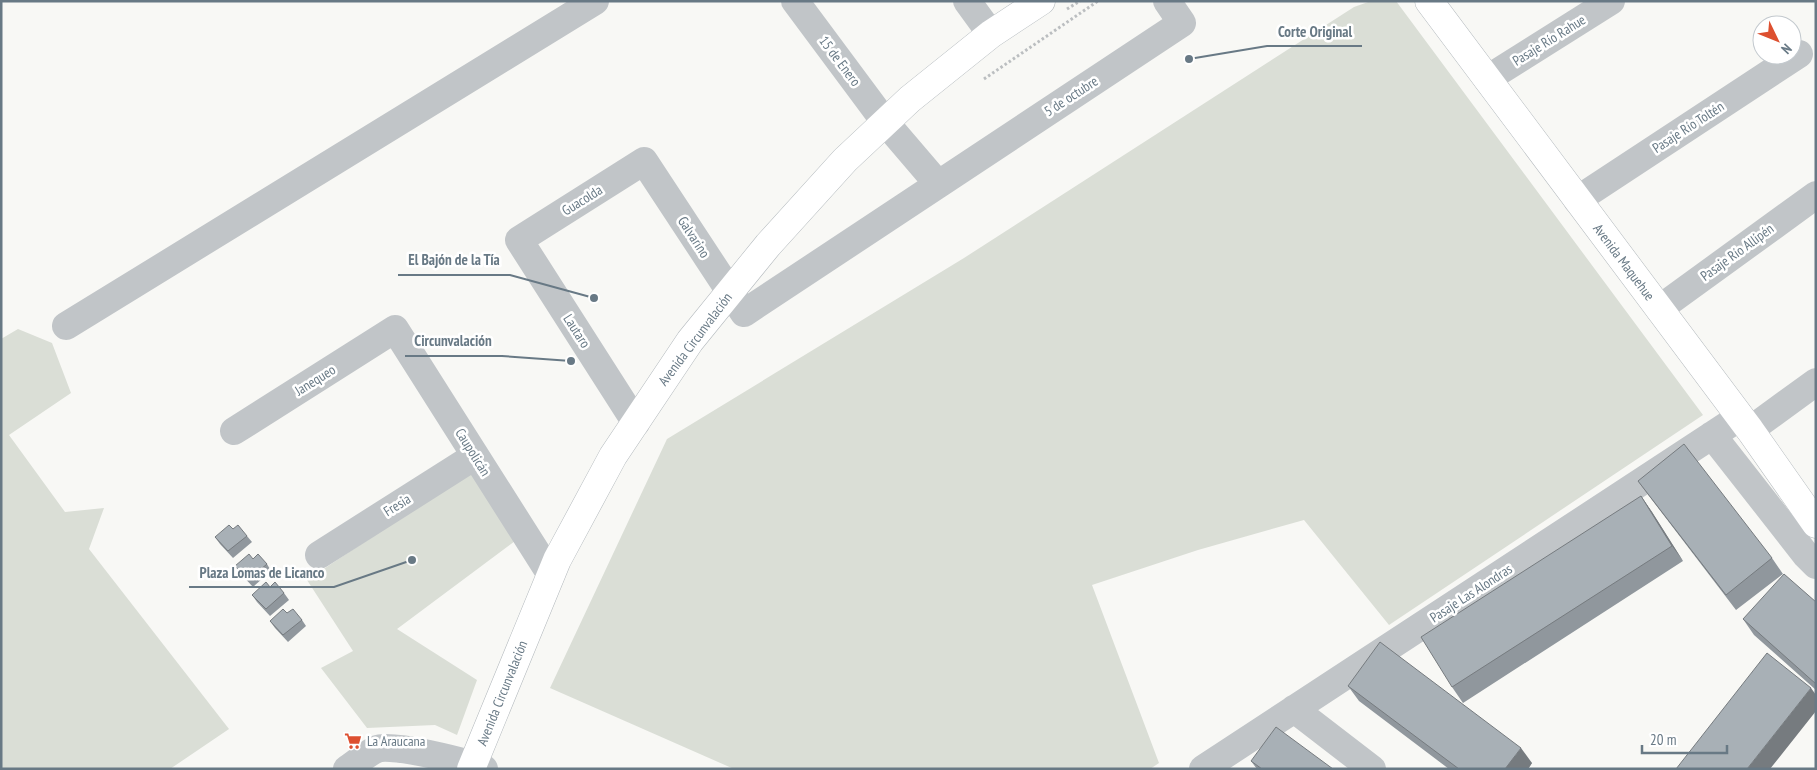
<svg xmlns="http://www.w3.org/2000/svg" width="1817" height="770" viewBox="0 0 1817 770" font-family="'PT Sans Narrow',sans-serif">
  <rect width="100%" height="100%" fill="#f8f8f5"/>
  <path fill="#daded6" d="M1371 1H1396L1703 415 1389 625 1304 520 1198 550 1092 585 1159 763 1150 769H734L550 688 667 439 964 258 1354 7Z
    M18 329 52 343 71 393 9 435 65 512 104 508 89 549 229 729 170 769H1V339Z
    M470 472 515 541 397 629 477 680 457 735 435 725 367 728 321 668 353 651 307 580Z"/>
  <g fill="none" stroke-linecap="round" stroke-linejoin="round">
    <g stroke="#b3b9bd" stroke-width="29">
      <path id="secondary" d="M1429 1 1750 430 1816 524
        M471 769 557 560 613 456 690 341 768 245 845 160 910 99 991 34 1041 1"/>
    </g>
    <path stroke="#bbbec0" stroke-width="3" stroke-dasharray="2.5 2.5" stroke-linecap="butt" d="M1067 9 1080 1
      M984 79 1098 1"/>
    <path stroke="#c1c5c8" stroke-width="28" d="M795 1 885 122 938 184
      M967 1 991 34
      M1487 79 1611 1
      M1577 200 1799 54
      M1659 309 1816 195
      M66 326 595 1
      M636 423 519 240 644 161 744 313 1182 23 1167 1
      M1750 430 1816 382
      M234 431 395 329 551 575
      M1712 435 1806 555 1816 565
      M319 555 475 456
      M1294 709 1372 769
      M347 769C357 763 367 753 377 749 392 743 467 762 484 769
      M1203 769 1740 417"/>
    <use href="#secondary" stroke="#fff" stroke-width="28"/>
  </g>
  <path fill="#90979d" d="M1638 481 1772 558 1783 574 1736 610 1649 496Z
    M1641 496 1652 512 1683 561 1463 703 1452 687Z
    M233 529 247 536 252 542 233 558 220 544 215 537Z
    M253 559 267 564 271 571 253 587 240 573 235 566Z
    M270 587 284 593 289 600 270 616 257 602 252 595Z
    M1816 602V690L1754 635 1743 619Z
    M302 620 306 626 288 642 275 628 270 621Z
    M1348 686 1532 763 1528 769H1449L1359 701Z
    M1251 761 1333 769H1257Z"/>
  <path fill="#767b7f" d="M1641 496 1652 512 1683 561 1672 546Z
    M1811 688 1816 695V711L1770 769H1747Z
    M1521 748 1532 763 1528 769H1505Z"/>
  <path fill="#a8b0b6" stroke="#767b7f" d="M1684 444 1772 558 1726 595 1638 481Z
    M1641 496 1672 546 1452 687 1421 637Z
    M229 525 233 529 238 525 247 536 228 551 215 537Z
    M249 554 253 559 258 554 267 564 248 580 235 566Z
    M1784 574 1816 602V684L1743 619Z
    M266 582 270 587 275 582 284 593 266 609 252 595Z
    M283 609 287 613 293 609 302 620 283 635 270 621Z
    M1380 642 1521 748 1505 769H1459L1348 686Z
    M1767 653 1811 688 1747 769H1676Z
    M1276 727 1333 769H1262L1251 761Z"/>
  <defs>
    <g id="supermarket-bare" transform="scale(1.35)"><path d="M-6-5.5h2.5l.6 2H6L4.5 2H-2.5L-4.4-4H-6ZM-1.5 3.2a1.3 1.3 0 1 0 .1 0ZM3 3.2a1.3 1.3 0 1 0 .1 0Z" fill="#dd5030" stroke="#fff" stroke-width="2.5" paint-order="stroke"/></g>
  </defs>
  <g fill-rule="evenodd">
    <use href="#supermarket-bare" x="353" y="741"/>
  </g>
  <g text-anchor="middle" stroke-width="5" stroke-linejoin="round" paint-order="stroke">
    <g font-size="14" fill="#687985" stroke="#fff">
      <text transform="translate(1549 40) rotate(-32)" y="5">Pasaje Río Rahue</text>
      <text transform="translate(840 61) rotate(53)" y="5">15 de Enero</text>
      <text transform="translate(1071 96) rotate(-33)" y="5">5 de octubre</text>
      <text transform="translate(1688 127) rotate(-33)" y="5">Pasaje Río Toltén</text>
      <text transform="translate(582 200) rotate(-32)" y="5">Guacolda</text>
      <text transform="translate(694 237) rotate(57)" y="5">Galvarino</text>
      <text transform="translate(1737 252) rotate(-36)" y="5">Pasaje Río Allipén</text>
      <text transform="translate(1624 262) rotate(53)" y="5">Avenida Maquehue</text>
      <text transform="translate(577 331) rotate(57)" y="5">Lautaro</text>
      <text transform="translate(695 339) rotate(-53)" y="5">Avenida Circunvalación</text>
      <text transform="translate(315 380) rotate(-32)" y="5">Janequeo</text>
      <text transform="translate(473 452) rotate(58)" y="5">Caupolicán</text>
      <text transform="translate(397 505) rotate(-32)" y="5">Fresia</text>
      <text transform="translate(1471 593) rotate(-33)" y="5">Pasaje Las Alondras</text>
      <text transform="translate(502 693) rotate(-68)" y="5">Avenida Circunvalación</text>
    </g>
    <g font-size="14" fill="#687985" stroke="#fff" text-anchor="start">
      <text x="367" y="746">La Araucana</text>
    </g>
  </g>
  <path fill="none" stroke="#687985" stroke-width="2" d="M1189 59L1267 46H1362M594 298L510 275H398M571 361L502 356H405M412 560L334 587H189"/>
  <g fill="#687985" stroke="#fff" stroke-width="2">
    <circle cx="1189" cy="59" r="5"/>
    <circle cx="594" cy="298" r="5"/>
    <circle cx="571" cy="361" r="5"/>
    <circle cx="412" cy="560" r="5"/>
  </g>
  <g font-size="15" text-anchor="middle" font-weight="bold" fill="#687985" stroke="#fff" stroke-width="5" stroke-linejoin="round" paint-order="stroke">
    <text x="1315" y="37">Corte Original</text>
    <text x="454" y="265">El Bajón de la Tía</text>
    <text x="453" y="346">Circunvalación</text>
    <text x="262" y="578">Plaza Lomas de Licanco</text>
  </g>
  <rect width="1817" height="770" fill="none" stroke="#687985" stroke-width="5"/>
  <g transform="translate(1777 40) rotate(133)"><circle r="24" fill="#ffffff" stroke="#c3c9ce"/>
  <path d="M0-4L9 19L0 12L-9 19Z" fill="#dd5030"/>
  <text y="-8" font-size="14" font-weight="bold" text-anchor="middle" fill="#687985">N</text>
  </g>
  <path d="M1642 745v8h85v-8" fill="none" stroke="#687985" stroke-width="2.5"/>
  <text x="1650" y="745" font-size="15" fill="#687985" stroke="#ffffff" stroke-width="4" paint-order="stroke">20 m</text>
</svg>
